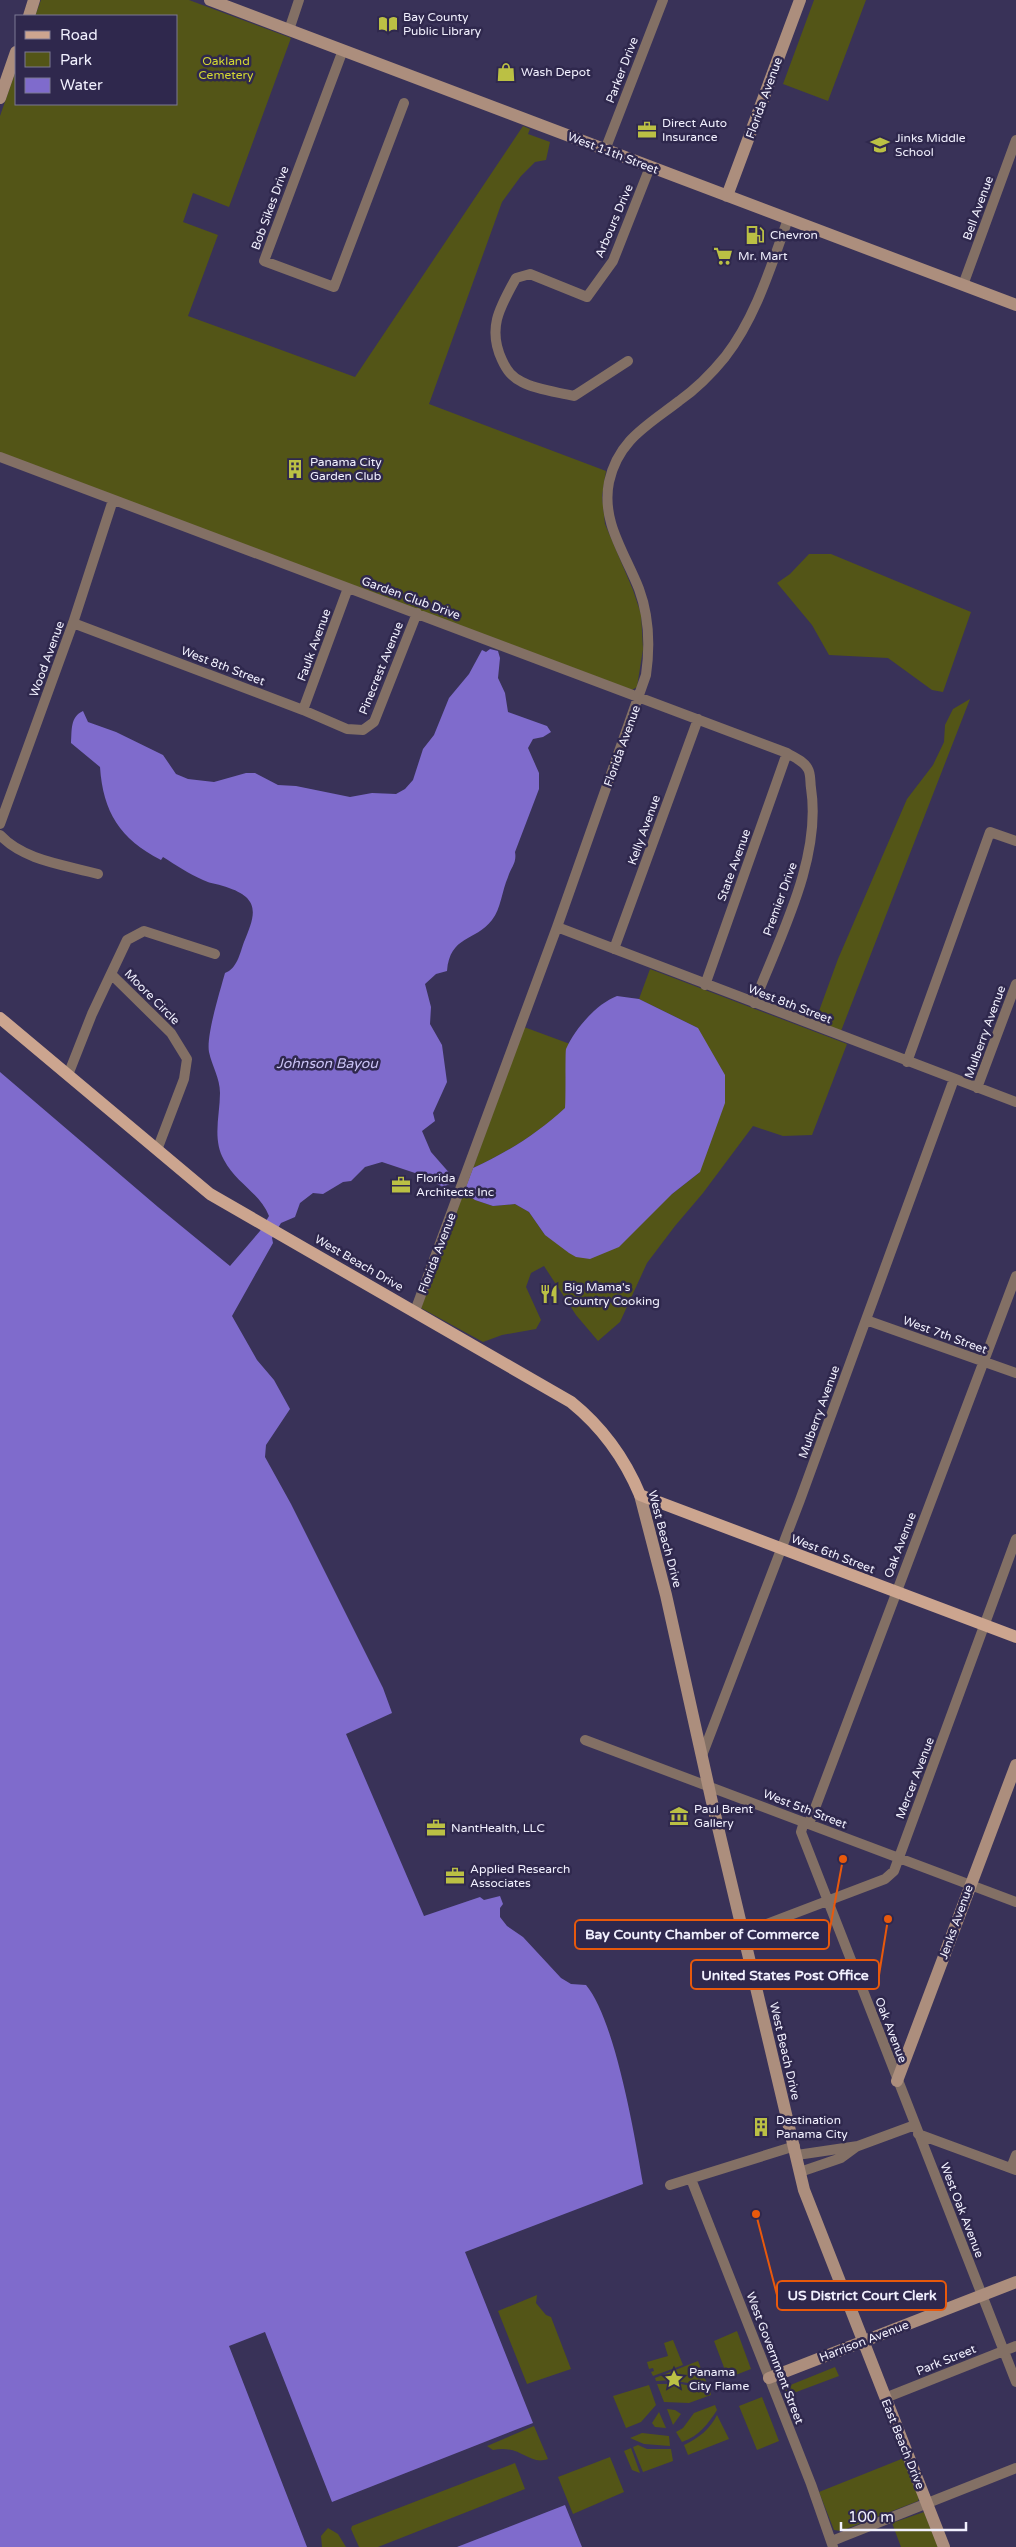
<svg xmlns="http://www.w3.org/2000/svg" width="1016" height="2547" viewBox="0 0 1016 2547" font-family="'Varela Round',sans-serif">
  <rect width="100%" height="100%" fill="#393258"/>
  <path fill="#535517" d="M41 0H189L291 38 229 207 193 193 183 222 218 235 188 316 355 377 523 126 530 129 528 134 550 142 546 160 535 162 521 176 502 202 429 404 606 471 602 496 605 524 633 590 641 614 643 649 637 687 632 690 0 453V116L16 70V104H176V16H35Z
    M814 0H866L828 101 783 84Z
    M809 554H831L971 612 943 692 932 690 888 658 829 655 812 625 777 583 790 574Z
    M970 699 841 1031 815 1022 838 959 907 799 933 765 944 742 945 725 953 709Z
    M650 969 847 1044 812 1135 783 1136 753 1126 703 1193 675 1226 647 1263 620 1322 598 1341 576 1315 544 1266 531 1273 526 1287 541 1320 536 1329 502 1335 483 1342 421 1308 464 1192 475 1200 493 1206 515 1204 529 1212 545 1235 672 1194 700 1172 698 1028 639 999Z
    M524 1027 570 1044 566 1050 567 1081 566 1108C538 1133 508 1152 473 1168Z
    M537 2295 536 2303 546 2315 551 2317 571 2369 527 2384 498 2311Z
    M737 2331 751 2369 728 2378 714 2341Z
    M673 2340 683 2365 653 2376 651 2372 654 2371 653 2368 649 2369 647 2362 668 2356 664 2343Z
    M698 2361 708 2386 675 2381V2378L673 2380 656 2381 655 2378Z
    M835 2367 839 2376 783 2397V2388Z
    M657 2384H681L710 2390 711 2395 689 2403 664 2402Z
    M649 2385 656 2405 641 2422 626 2428 613 2396Z
    M762 2397 779 2441 757 2450 739 2406Z
    M715 2405 717 2410C708 2424 699 2436 682 2442L676 2432 683 2428 694 2413Z
    M667 2409 675 2410 681 2414 673 2425Z
    M659 2412 666 2428 655 2427 652 2423Z
    M717 2415 729 2439 688 2455 684 2445C699 2438 710 2429 717 2415Z
    M534 2426 548 2459C528 2466 521 2444 493 2450L487 2446Z
    M642 2433 669 2436 670 2446 644 2444 630 2438Z
    M638 2445 647 2449H671L673 2461 643 2472 633 2447Z
    M631 2448 640 2473 632 2470 624 2451Z
    M610 2457 624 2492 573 2514 558 2477Z
    M904 2458 919 2498 918 2501 841 2531 834 2530 819 2492Z
    M515 2463 525 2489 378 2547H359L351 2529 352 2526Z
    M924 2512 938 2547H901L892 2523Z
    M328 2528 338 2534 346 2547H322L321 2536Z"/>
  <path fill="#7f6bcc" d="M490 649 498 651 500 658 498 678 505 693 508 712 547 726 551 732 543 737 533 739 528 748 539 773V789L515 852C517 863 511 867 508 877 502 890 501 909 492 920 475 942 450 935 447 971L436 974 425 984 431 1007 430 1024 442 1045 447 1082 433 1113 435 1121 422 1131 431 1152 452 1176 451 1183 443 1187 421 1175 382 1162 365 1167 351 1181 343 1182 323 1194 313 1193 300 1203 295 1217 281 1223 272 1238 273 1243 232 1316 257 1360 274 1380 290 1409 266 1445 265 1457 291 1504 383 1688 391 1710 392 1713 346 1734 424 1916 480 1897 484 1900 500 1896 503 1904 500 1908V1917L507 1926 523 1937 561 1978 571 1984 586 1985C615 2019 635 2137 643 2184L465 2252 533 2423 332 2502 265 2332 229 2346 307 2547H0V1072L158 1207 230 1266 260 1231 269 1216C260 1193 236 1183 224 1160 212 1139 220 1115 220 1093 220 1078 212 1066 209 1052 206 1036 220 991 225 973 237 969 240 953 244 942 255 916 261 899 229 888 220 884 211 884 203 880 189 874 176 865 163 857L161 860C120 839 103 812 100 767L71 743C72 730 70 717 83 711L88 722 116 732 163 755 176 774 188 779 214 782 246 773H255L278 785 296 786 350 797 372 793 396 794 405 789 413 780 423 749 434 735 449 698 469 674 482 650 486 652Z
    M617 996 639 999 698 1028 725 1075V1103L700 1172 672 1194 619 1247 590 1259 576 1257 569 1253 545 1235 529 1212 515 1204 493 1206 475 1200 464 1192 473 1168C508 1152 538 1133 565 1108 566 1098 565 1053 566 1049 575 1029 596 1004 617 996Z
    M565 2505 582 2547H457Z"/>
  <g fill="none" stroke-linecap="round" stroke-linejoin="round">
    <path stroke="#837065" stroke-width="10" d="M289 30 299 0
      M343 50 264 261 334 287 404 103
      M605 150 663 0
      M963 285 1016 140
      M628 361 574 396C558 392 537 390 522 382 512 377 507 371 502 360 487 328 500 307 516 278L530 274 587 297 613 261 650 167
      M0 457 787 753C795 758 804 761 808 769 811 774 810 782 811 788 822 859 779 938 754 1003
      M73 623 303 710 347 729 363 730 374 722 417 613
      M303 710 348 588
      M0 824 73 623 113 500
      M0 835C24 861 66 865 98 874
      M557 927 1016 1102
      M614 949 698 719
      M111 974 171 1033 187 1059 184 1079 157 1150
      M705 985 787 753
      M907 1062 990 832 1016 841
      M68 1075 92 1014 127 940 144 931 215 954
      M977 1088 1016 984
      M415 1311 557 927 646 675C650 647 649 616 639 589 625 553 601 522 609 482 618 440 648 425 679 401 696 389 712 373 725 357 756 317 771 266 788 219
      M866 1320 1016 1373
      M585 1740 1016 1902
      M703 1753 800 1500 954 1079
      M804 1822 801 1832 1016 2382
      M809 1824 1016 1276
      M743 1933 885 1879 894 1871 1016 1539
      M918 2134 1016 2170
      M797 2155 858 2146 915 2125
      M1011 2168 1016 2155
      M800 2172 841 2158 856 2147
      M691 2179 811 2484 833 2547
      M670 2185 795 2146
      M885 2398 1016 2346
      M832 2541 1016 2468"/>
    <path stroke="#ac8e7d" stroke-width="12" d="M210 0 1016 305
      M29 16 34 0
      M0 98 16 52
      M727 196 800 0
      M640 1495 666 1595 712 1802 804 2190 944 2547
      M897 2081 1016 1765
      M769 2378 1016 2282"/>
    <path stroke="#cca58f" stroke-width="12" d="M0 1018 210 1194 571 1402C602 1427 625 1459 640 1495L1016 1637"/>
  </g>
  <defs>
    <g id="library-bare" transform="scale(1.5)"><path d="M-6-4Q-3-5.5-.7-3.5V5Q-3 3-6 4ZM6-4Q3-5.5 .7-3.5V5Q3 3 6 4Z" fill="#bbc044" stroke="#2f284d" stroke-width="2.5" paint-order="stroke"/></g>
    <g id="shop-bare" transform="scale(1.5)"><path d="M-5-2.5h2.3a2.7 3.5 0 0 1 5.4 0H5L5.5 6h-11ZM-1.5-2.5h3a1.5 2.3 0 0 0-3 0Z" fill="#bbc044" stroke="#2f284d" stroke-width="2.5" paint-order="stroke"/></g>
    <g id="office-bare" transform="scale(1.5)"><path d="M-6-3h4V-5.5h4V-3h4V5H-6ZM-1-4.5V-3h2v-1.5ZM-6 0V1H6V0Z" fill="#bbc044" stroke="#2f284d" stroke-width="2.5" paint-order="stroke"/></g>
    <g id="school-bare" transform="scale(1.5)"><path d="M0-5L7-2L0 1L-7-2ZM-4 1L0 2.5L4 1V4Q0 6-4 4Z" fill="#bbc044" stroke="#2f284d" stroke-width="2.5" paint-order="stroke"/></g>
    <g id="fuel-bare" transform="scale(1.5)"><path d="M-5.5-6h7V0h2V4h1.3V-2.5L3-4.5l.8-.8L6-3V5H2.5V1h-1V6h-7ZM-4.2-4.7v3.2H.2V-4.7Z" fill="#bbc044" stroke="#2f284d" stroke-width="2.5" paint-order="stroke"/></g>
    <g id="supermarket-bare" transform="scale(1.5)"><path d="M-6-5.5h2.5l.6 2H6L4.5 2H-2.5L-4.4-4H-6ZM-1.5 3.2a1.3 1.3 0 1 0 .1 0ZM3 3.2a1.3 1.3 0 1 0 .1 0Z" fill="#bbc044" stroke="#2f284d" stroke-width="2.5" paint-order="stroke"/></g>
    <g id="building-bare" transform="scale(1.5)"><path d="M-4-6H4V6H1V3H-1V6H-4ZM-2.5-4.3h1.7v1.8h-1.7ZM.8-4.3h1.7v1.8H.8ZM-2.5-1h1.7V.8h-1.7ZM.8-1h1.7V.8H.8Z" fill="#bbc044" stroke="#2f284d" stroke-width="2.5" paint-order="stroke"/></g>
    <g id="restaurant-bare" transform="scale(1.5)"><path d="M-5-6h1v4h1v-4h1v4h1v-4h1v5L-1.5 .5V6h-2V.5L-5-1ZM5-6V6H3V1.5H1.5Q1.5-4 5-6Z" fill="#bbc044" stroke="#2f284d" stroke-width="2.5" paint-order="stroke"/></g>
    <g id="museum-bare" transform="scale(1.5)"><path d="M0-6L6-3V-2H-6V-3ZM-5-1h2V3h-2ZM-1-1h2V3h-2ZM3-1h2V3H3ZM-6 4H6V6H-6Z" fill="#bbc044" stroke="#2f284d" stroke-width="2.5" paint-order="stroke"/></g>
    <g id="sight-bare" transform="scale(1.5)"><path d="M0-6L1.8-2.2L6-1.7L2.9 1.2L3.7 5.4L0 3.3L-3.7 5.4L-2.9 1.2L-6-1.7L-1.8-2.2Z" fill="#bbc044" stroke="#2f284d" stroke-width="2.5" paint-order="stroke"/></g>
  </defs>
  <g fill-rule="evenodd">
    <use href="#library-bare" x="388" y="24"/>
    <use href="#shop-bare" x="506" y="72"/>
    <use href="#office-bare" x="647" y="130"/>
    <use href="#school-bare" x="880" y="145"/>
    <use href="#fuel-bare" x="755" y="235"/>
    <use href="#supermarket-bare" x="723" y="256"/>
    <use href="#building-bare" x="295" y="469"/>
    <use href="#office-bare" x="401" y="1185"/>
    <use href="#restaurant-bare" x="549" y="1294"/>
    <use href="#museum-bare" x="679" y="1816"/>
    <use href="#office-bare" x="436" y="1828"/>
    <use href="#office-bare" x="455" y="1876"/>
    <use href="#building-bare" x="761" y="2127"/>
    <use href="#sight-bare" x="674" y="2379"/>
  </g>
  <g text-anchor="middle" stroke-width="5" stroke-linejoin="round" paint-order="stroke">
    <g font-size="12" fill="#f1f0fe" stroke="#2f284d" text-anchor="start">
      <text x="403" y="21">Bay County<tspan x="403" dy="14">Public Library</tspan></text>
      <text x="521" y="76">Wash Depot</text>
      <text x="662" y="127">Direct Auto<tspan x="662" dy="14">Insurance</tspan></text>
      <text x="895" y="142">Jinks Middle<tspan x="895" dy="14">School</tspan></text>
      <text x="770" y="239">Chevron</text>
      <text x="738" y="260">Mr. Mart</text>
      <text x="310" y="466">Panama City<tspan x="310" dy="14">Garden Club</tspan></text>
      <text x="416" y="1182">Florida<tspan x="416" dy="14">Architects Inc</tspan></text>
      <text x="564" y="1291">Big Mama's<tspan x="564" dy="14">Country Cooking</tspan></text>
      <text x="694" y="1813">Paul Brent<tspan x="694" dy="14">Gallery</tspan></text>
      <text x="451" y="1832">NantHealth, LLC</text>
      <text x="470" y="1873">Applied Research<tspan x="470" dy="14">Associates</tspan></text>
      <text x="776" y="2124">Destination<tspan x="776" dy="14">Panama City</tspan></text>
      <text x="689" y="2376">Panama<tspan x="689" dy="14">City Flame</tspan></text>
    </g>
    <g font-size="12" fill="#d3d832" stroke="#2f284d">
      <text x="226" y="65">Oakland<tspan x="226" dy="14">Cemetery</tspan></text>
    </g>
    <g font-size="12" fill="#f1f0fe" stroke="#2f284d">
      <text transform="translate(622 70) rotate(-69)" y="4">Parker Drive</text>
      <text transform="translate(764 98) rotate(-70)" y="4">Florida Avenue</text>
      <text transform="translate(613 153) rotate(21)" y="4">West 11th Street</text>
      <text transform="translate(270 208) rotate(-70)" y="4">Bob Sikes Drive</text>
      <text transform="translate(978 208) rotate(-70)" y="4">Bell Avenue</text>
      <text transform="translate(614 221) rotate(-67)" y="4">Arbours Drive</text>
      <text transform="translate(411 598) rotate(20)" y="4">Garden Club Drive</text>
      <text transform="translate(314 645) rotate(-70)" y="4">Faulk Avenue</text>
      <text transform="translate(47 659) rotate(-70)" y="4">Wood Avenue</text>
      <text transform="translate(223 666) rotate(21)" y="4">West 8th Street</text>
      <text transform="translate(381 668) rotate(-68)" y="4">Pinecrest Avenue</text>
      <text transform="translate(622 746) rotate(-70)" y="4">Florida Avenue</text>
      <text transform="translate(644 830) rotate(-70)" y="4">Kelly Avenue</text>
      <text transform="translate(734 865) rotate(-70)" y="4">State Avenue</text>
      <text transform="translate(780 899) rotate(-70)" y="4">Premier Drive</text>
      <text transform="translate(152 997) rotate(45)" y="4">Moore Circle</text>
      <text transform="translate(790 1004) rotate(21)" y="4">West 8th Street</text>
      <text transform="translate(985 1032) rotate(-70)" y="4">Mulberry Avenue</text>
      <text transform="translate(437 1253) rotate(-69)" y="4">Florida Avenue</text>
      <text transform="translate(359 1263) rotate(30)" y="4">West Beach Drive</text>
      <text transform="translate(945 1335) rotate(20)" y="4">West 7th Street</text>
      <text transform="translate(819 1412) rotate(-70)" y="4">Mulberry Avenue</text>
      <text transform="translate(665 1539) rotate(75)" y="4">West Beach Drive</text>
      <text transform="translate(900 1545) rotate(-69)" y="4">Oak Avenue</text>
      <text transform="translate(833 1554) rotate(21)" y="4">West 6th Street</text>
      <text transform="translate(915 1778) rotate(-69)" y="4">Mercer Avenue</text>
      <text transform="translate(805 1809) rotate(21)" y="4">West 5th Street</text>
      <text transform="translate(956 1922) rotate(-70)" y="4">Jenks Avenue</text>
      <text transform="translate(891 2030) rotate(69)" y="4">Oak Avenue</text>
      <text transform="translate(785 2051) rotate(77)" y="4">West Beach Drive</text>
      <text transform="translate(962 2210) rotate(69)" y="4">West Oak Avenue</text>
      <text transform="translate(864 2341) rotate(-21)" y="4">Harrison Avenue</text>
      <text transform="translate(775 2358) rotate(69)" y="4">West Government Street</text>
      <text transform="translate(946 2360) rotate(-22)" y="4">Park Street</text>
      <text transform="translate(903 2444) rotate(68)" y="4">East Beach Drive</text>
    </g>
    <g font-size="14" font-style="italic" fill="#cac3f5" stroke="#2f284d">
      <text x="327" y="1068">Johnson Bayou</text>
    </g>
  </g>
  <path fill="none" stroke="#e8590c" stroke-width="2" d="M843 1859L829 1934M888 1919L879 1975M756 2214L777 2295"/>
  <g fill="#e8590c" stroke="#2f284d" stroke-width="2">
    <circle cx="843" cy="1859" r="5"/>
    <circle cx="888" cy="1919" r="5"/>
    <circle cx="756" cy="2214" r="5"/>
  </g>
  <g fill="#2f284d" stroke="#e8590c" stroke-width="2">
    <rect x="575" y="1920" width="254" height="29" rx="5"/>
    <rect x="691" y="1960" width="188" height="29" rx="5"/>
    <rect x="777" y="2281" width="169" height="29" rx="5"/>
  </g>
  <g font-size="14" text-anchor="middle" font-weight="bold" fill="#f1f0fe">
    <text x="702" y="1939">Bay County Chamber of Commerce</text>
    <text x="785" y="1980">United States Post Office</text>
    <text x="862" y="2300">US District Court Clerk</text>
  </g>
  <rect x="15" y="15" width="162" height="90" fill="#2f284d" stroke="#7d7894"/>
  <rect x="25" y="31" width="25" height="8" fill="#cca58f" stroke="#7d7894"/>
  <text x="60" y="40" font-size="15" fill="#f1f0fe">Road</text>
  <rect x="25" y="52" width="25" height="15" fill="#535517" stroke="#7d7894"/>
  <text x="60" y="65" font-size="15" fill="#f1f0fe">Park</text>
  <rect x="25" y="78" width="25" height="15" fill="#7f6bcc" stroke="#7d7894"/>
  <text x="60" y="90" font-size="15" fill="#f1f0fe">Water</text>
  <path d="M841 2522v8h125v-8" fill="none" stroke="#f1f0fe" stroke-width="2.5"/>
  <text x="848" y="2522" font-size="15" fill="#f1f0fe" stroke="#2f284d" stroke-width="4" paint-order="stroke">100 m</text>
</svg>
